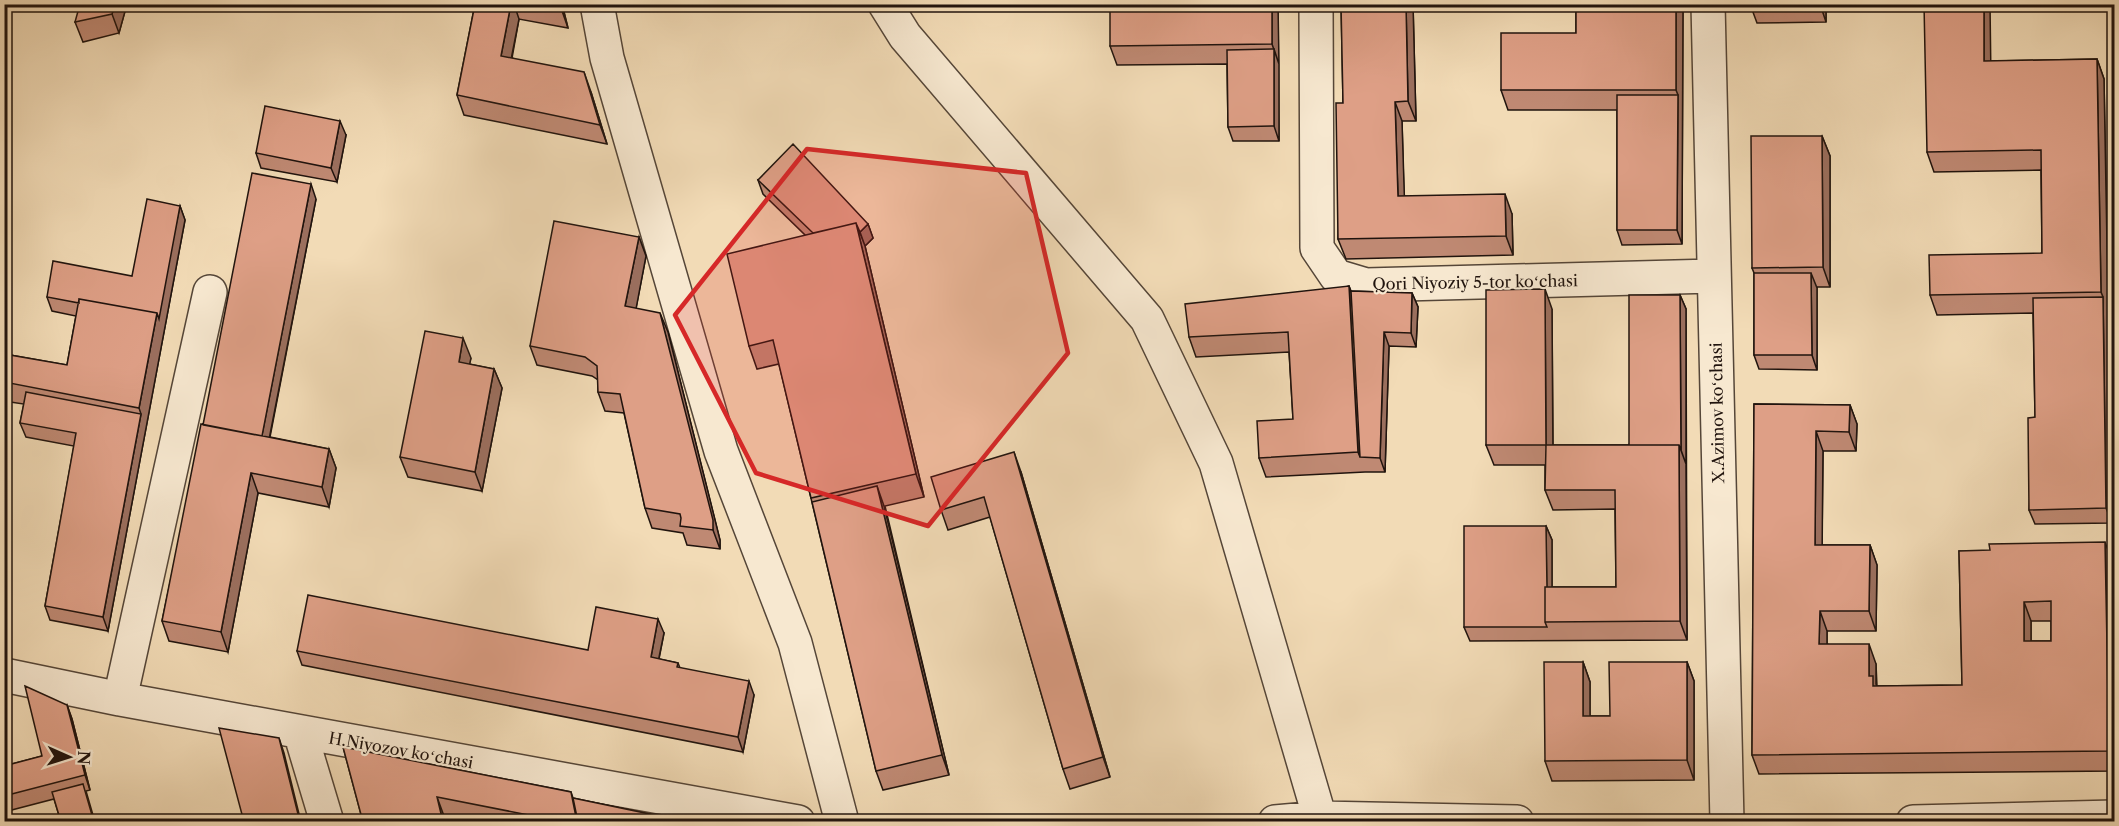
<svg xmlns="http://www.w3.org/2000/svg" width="2119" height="826" viewBox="0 0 2119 826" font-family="'Libre Caslon Text',serif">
  <rect width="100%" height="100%" fill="#f2dbb6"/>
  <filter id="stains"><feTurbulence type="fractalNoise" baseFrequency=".00333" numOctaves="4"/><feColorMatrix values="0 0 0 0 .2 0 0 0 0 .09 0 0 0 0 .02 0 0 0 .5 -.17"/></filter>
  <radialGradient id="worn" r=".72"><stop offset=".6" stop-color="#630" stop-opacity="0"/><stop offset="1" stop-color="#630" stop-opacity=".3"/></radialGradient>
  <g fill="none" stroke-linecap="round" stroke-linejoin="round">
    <g stroke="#554638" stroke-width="36">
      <path id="minor" d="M597 4 607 58 721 451 795 643 842 822
        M885 4 905 36 1147 319 1216 463 1321 822
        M1316 4 1317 248 1336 276 1366 285 1713 276
        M1708 4 1727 822
        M4 675 120 699 798 822
        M120 699 210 292
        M300 732 327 822
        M1275 822 1320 818 1517 822
        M1913 822 2114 817"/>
    </g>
    <use href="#minor" stroke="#f7e8d0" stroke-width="33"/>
  </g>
  <path fill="#bf8973" stroke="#21140e" stroke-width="1.5" fill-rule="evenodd" d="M127 4 119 33 83 42 75 22Z
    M475 4H562L568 28 519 19 512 58 591 92 607 144 464 115 457 95Z
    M1278 4 1279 141H1233L1228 127 1227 64 1117 65 1110 46 1206 6Z
    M1341 4H1413L1416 121H1402L1404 196 1512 214 1513 255 1346 259 1338 239 1343 103Z
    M1576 4H1683L1682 244 1622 245 1617 230V110H1508L1501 90 1576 33Z
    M1750 4H1826V22L1757 23Z
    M2097 59 2104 79 2112 523 2035 524 2029 510 2035 417 2033 313 1937 315 1930 295 2042 253 2041 170 1934 172 1927 152 1991 61Z
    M346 135 337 182 261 168 256 153Z
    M1822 136 1830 156V287H1817V370L1759 369 1754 355V273L1752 268Z
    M758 180 868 224 873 238 865 246 924 497 885 506 949 775 883 790 876 771 779 364 757 369 749 346 805 235 763 194Z
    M316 199 270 437 329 449 336 468 329 507 258 493 228 652 169 641 162 621 203 425Z
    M180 206 185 220 108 631 50 620 45 606 74 446 26 437 20 423 24 404 4 401V354L67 365 76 316 52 311 47 297 132 276Z
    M639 237 646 256 636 308 668 332 720 540V549L687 545 683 533 652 528 645 508 624 413 605 411 598 392V380L592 376 537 365 530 346Z
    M1349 286 1351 291 1412 293 1418 307 1416 347 1389 346 1385 472H1365L1266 477 1259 458 1293 419 1289 352 1196 357 1189 337Z
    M1680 295 1686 309 1687 640 1470 641 1464 627 1546 526 1552 540V587H1616L1615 509 1553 510 1545 490V465H1494L1486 445 1552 309 1553 445H1629Z
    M471 358 469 364 494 369 502 388 482 491 408 477 400 457Z
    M1754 404 1850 405 1857 424 1856 451H1823L1822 545H1870L1877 565 1876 631H1827V644L1876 664 1877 686 1962 685 1959 551 2112 561 2115 674V771L1759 774 1752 755ZM2031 621H2051V641H2031Z
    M1021 472 1110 777 1070 789 1063 769 990 517 948 530 941 510Z
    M664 633 659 659 678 663 680 668 754 695 743 752 302 665 297 651 588 650Z
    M1583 662 1590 682V716H1610L1687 662 1694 681V780L1552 781 1545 761Z
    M67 705 72 719 90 790 86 791 95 822H61L54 799 4 812V766L42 756Z
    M343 747 571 792 573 798 687 822H471L444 816 446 822H363Z"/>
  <path fill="#9b6f5e" stroke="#21140e" stroke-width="1.5" d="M115 4H127L119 33 112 14Z
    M511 4H514L519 19 508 75 501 56Z
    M560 4H562L568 28 561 8Z
    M1272 4H1278L1279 64 1272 44Z
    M1406 4H1413L1416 121 1408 101Z
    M1676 4H1683L1682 244 1677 230 1678 95 1676 90Z
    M1820 4H1826V22Z
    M1984 4H1990L1991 81 1984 61Z
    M1274 49 1279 64V141L1274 126Z
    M2097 59 2104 79 2112 523 2106 508 2103 297 2101 292Z
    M584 72 591 92 607 144 600 125Z
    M1395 102 1402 121 1405 216 1398 196Z
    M340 121 346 135 337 182 331 168Z
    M1822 136 1830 156V287L1823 267Z
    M311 184 316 199 266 455 261 440Z
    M1505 194 1512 214 1513 255 1506 236Z
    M180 206 185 220 108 631 103 617 141 414 139 408 157 313Z
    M856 223 865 246 924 497 916 474Z
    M868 224 873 238 865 246 860 232Z
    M639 237 646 256 633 325 625 306Z
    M1811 273 1817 288V370L1812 355Z
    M1349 286 1356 306 1360 457 1358 452Z
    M1545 289 1552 309 1553 465 1546 445Z
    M1412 293 1418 307 1416 347 1411 333Z
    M1680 295 1686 309V464L1681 450Z
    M660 313 668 332 720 540V549L713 530Z
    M1384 332 1389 346 1385 472 1380 458Z
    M463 338 471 358 466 381 459 362Z
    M494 369 502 388 482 491 475 472Z
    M1850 405 1857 424 1856 451 1849 432Z
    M1816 431 1823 451 1822 564 1815 545Z
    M1679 445 1686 464 1687 640 1680 621Z
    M329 449 336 468 329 507 322 487Z
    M1014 452 1021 472 1110 777 1103 757Z
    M251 473 258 493 228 652 221 632Z
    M877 486 884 506 949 775 942 755Z
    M1546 526 1552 540V621H1547Z
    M2105 542 2112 561 2115 674V766L2109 751Z
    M1870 545 1877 565 1876 631 1869 611Z
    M2024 602 2031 621V661L2024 641Z
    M1820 611 1827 631V664L1819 644Z
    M658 619 664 633 656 672 651 657Z
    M1869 644 1876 664V684L1880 696V705L1869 676Z
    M1583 662 1590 682V736L1583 716Z
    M1687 662 1694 681V780L1687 760Z
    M749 681 754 695 743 752 738 737Z
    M67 705 72 719 90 790 85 775Z
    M279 738 284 753 301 822H300Z
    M437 797 444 816 446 822H443Z"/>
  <path fill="#de9f86" stroke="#21140e" stroke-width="1.5" fill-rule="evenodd" d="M80 4H115L112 14 75 22Z
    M475 4H511L501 56 584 72 600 125 457 95Z
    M541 4H560L561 8Z
    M1206 4H1272V44L1110 46V7L1206 6Z
    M1341 4H1406L1408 101 1395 102 1398 196 1505 194 1506 236 1338 239 1336 103H1343Z
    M1576 4H1676V90H1501V33H1576Z
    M1924 4H1984V61L2097 59 2101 292 1930 295 1929 255 2042 253 2041 150 1927 152Z
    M1274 49V126L1228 127 1227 50Z
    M1617 95H1678L1677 230H1617Z
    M265 106 340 121 331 168 256 153Z
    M1751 136H1822L1823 267 1752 268Z
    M793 144 868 224 860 232 856 223 813 233 758 180Z
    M252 173 311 184 262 436 203 425Z
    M147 199 180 206 159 319 157 313 79 299V303L47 297 53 261 132 276Z
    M554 221 639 237 625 306 660 313 713 520V530L680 526 681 518 680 514 645 508 620 394 598 392 597 366 585 357 530 346Z
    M856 223 916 474 811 498 773 340 749 346 727 254Z
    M1754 273H1811L1812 355H1754Z
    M1349 286 1358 452 1259 458 1257 421 1293 419 1288 332 1189 337 1185 304Z
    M1545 289 1546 445H1486V290Z
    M1351 291 1412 293 1411 333 1384 332 1380 458 1360 457Z
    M1629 295H1680L1681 450 1679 445H1629Z
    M2103 297 2106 508 2029 510 2028 418 2035 417 2033 298Z
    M79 299 157 313 139 408 4 382V354L67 365Z
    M425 331 463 338 459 362 494 369 475 472 400 457Z
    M26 392 141 414 103 617 45 606 76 433 20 423Z
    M1754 404 1850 405 1849 432 1816 431 1815 545H1870L1869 611H1820L1819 644H1869V676H1873V686L1962 685 1959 551 1990 550 1989 544 2105 542 2109 751 1752 755ZM2051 601V641H2024V602Z
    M201 424 329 449 322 487 251 473 221 632 162 621Z
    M1546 445H1679L1680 621 1545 622V587H1616L1615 490H1545Z
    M1014 452 1103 757 1063 769 984 497 941 510 931 477Z
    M877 486 942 755 876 771 812 502Z
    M1464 526H1546L1547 587H1545V622L1547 627H1464Z
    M308 595 588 650 596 607 658 619 651 657 678 663 677 667 749 681 738 737 297 651Z
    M1544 662H1583V716H1610L1609 662H1687V760L1545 761Z
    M25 686 67 705 85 775 4 796V766L42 756Z
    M219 728 279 738 300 822H244Z
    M343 747 571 792 577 822H564L437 797 443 822H363Z
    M83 784 94 822H61L52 792Z
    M573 798 683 821 687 822H578Z"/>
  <path fill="#d62828" fill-opacity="0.2" stroke="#d62828" stroke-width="4.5" stroke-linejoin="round" d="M807 149 1026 173 1068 353 928 526 756 473 675 315Z"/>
  <g text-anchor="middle" stroke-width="4.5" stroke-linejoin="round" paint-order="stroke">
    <g font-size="16" fill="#21140e" stroke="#f7e8d0">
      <text transform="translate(1475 282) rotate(-1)" y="6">Qori Niyoziy 5-tor koʻchasi</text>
      <text transform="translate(1717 413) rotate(-91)" y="6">X.Azimov koʻchasi</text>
      <text transform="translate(401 750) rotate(10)" y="6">H.Niyozov koʻchasi</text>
    </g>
  </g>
  <rect width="2119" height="826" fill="none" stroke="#f2dbb6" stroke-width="24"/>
  <rect x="6" y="6" width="2107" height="814" fill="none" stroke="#21140e" stroke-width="3"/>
  <rect x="12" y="12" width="2095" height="802" fill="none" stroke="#21140e" stroke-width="1.5"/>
  <g transform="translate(69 757) rotate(93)" stroke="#f7e8d0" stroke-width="4.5" paint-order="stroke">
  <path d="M0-4.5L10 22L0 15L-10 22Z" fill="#21140e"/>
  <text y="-9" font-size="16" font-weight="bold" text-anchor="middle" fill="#21140e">N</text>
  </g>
  <rect width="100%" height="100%" filter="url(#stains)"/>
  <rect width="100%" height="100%" fill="url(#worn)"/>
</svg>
